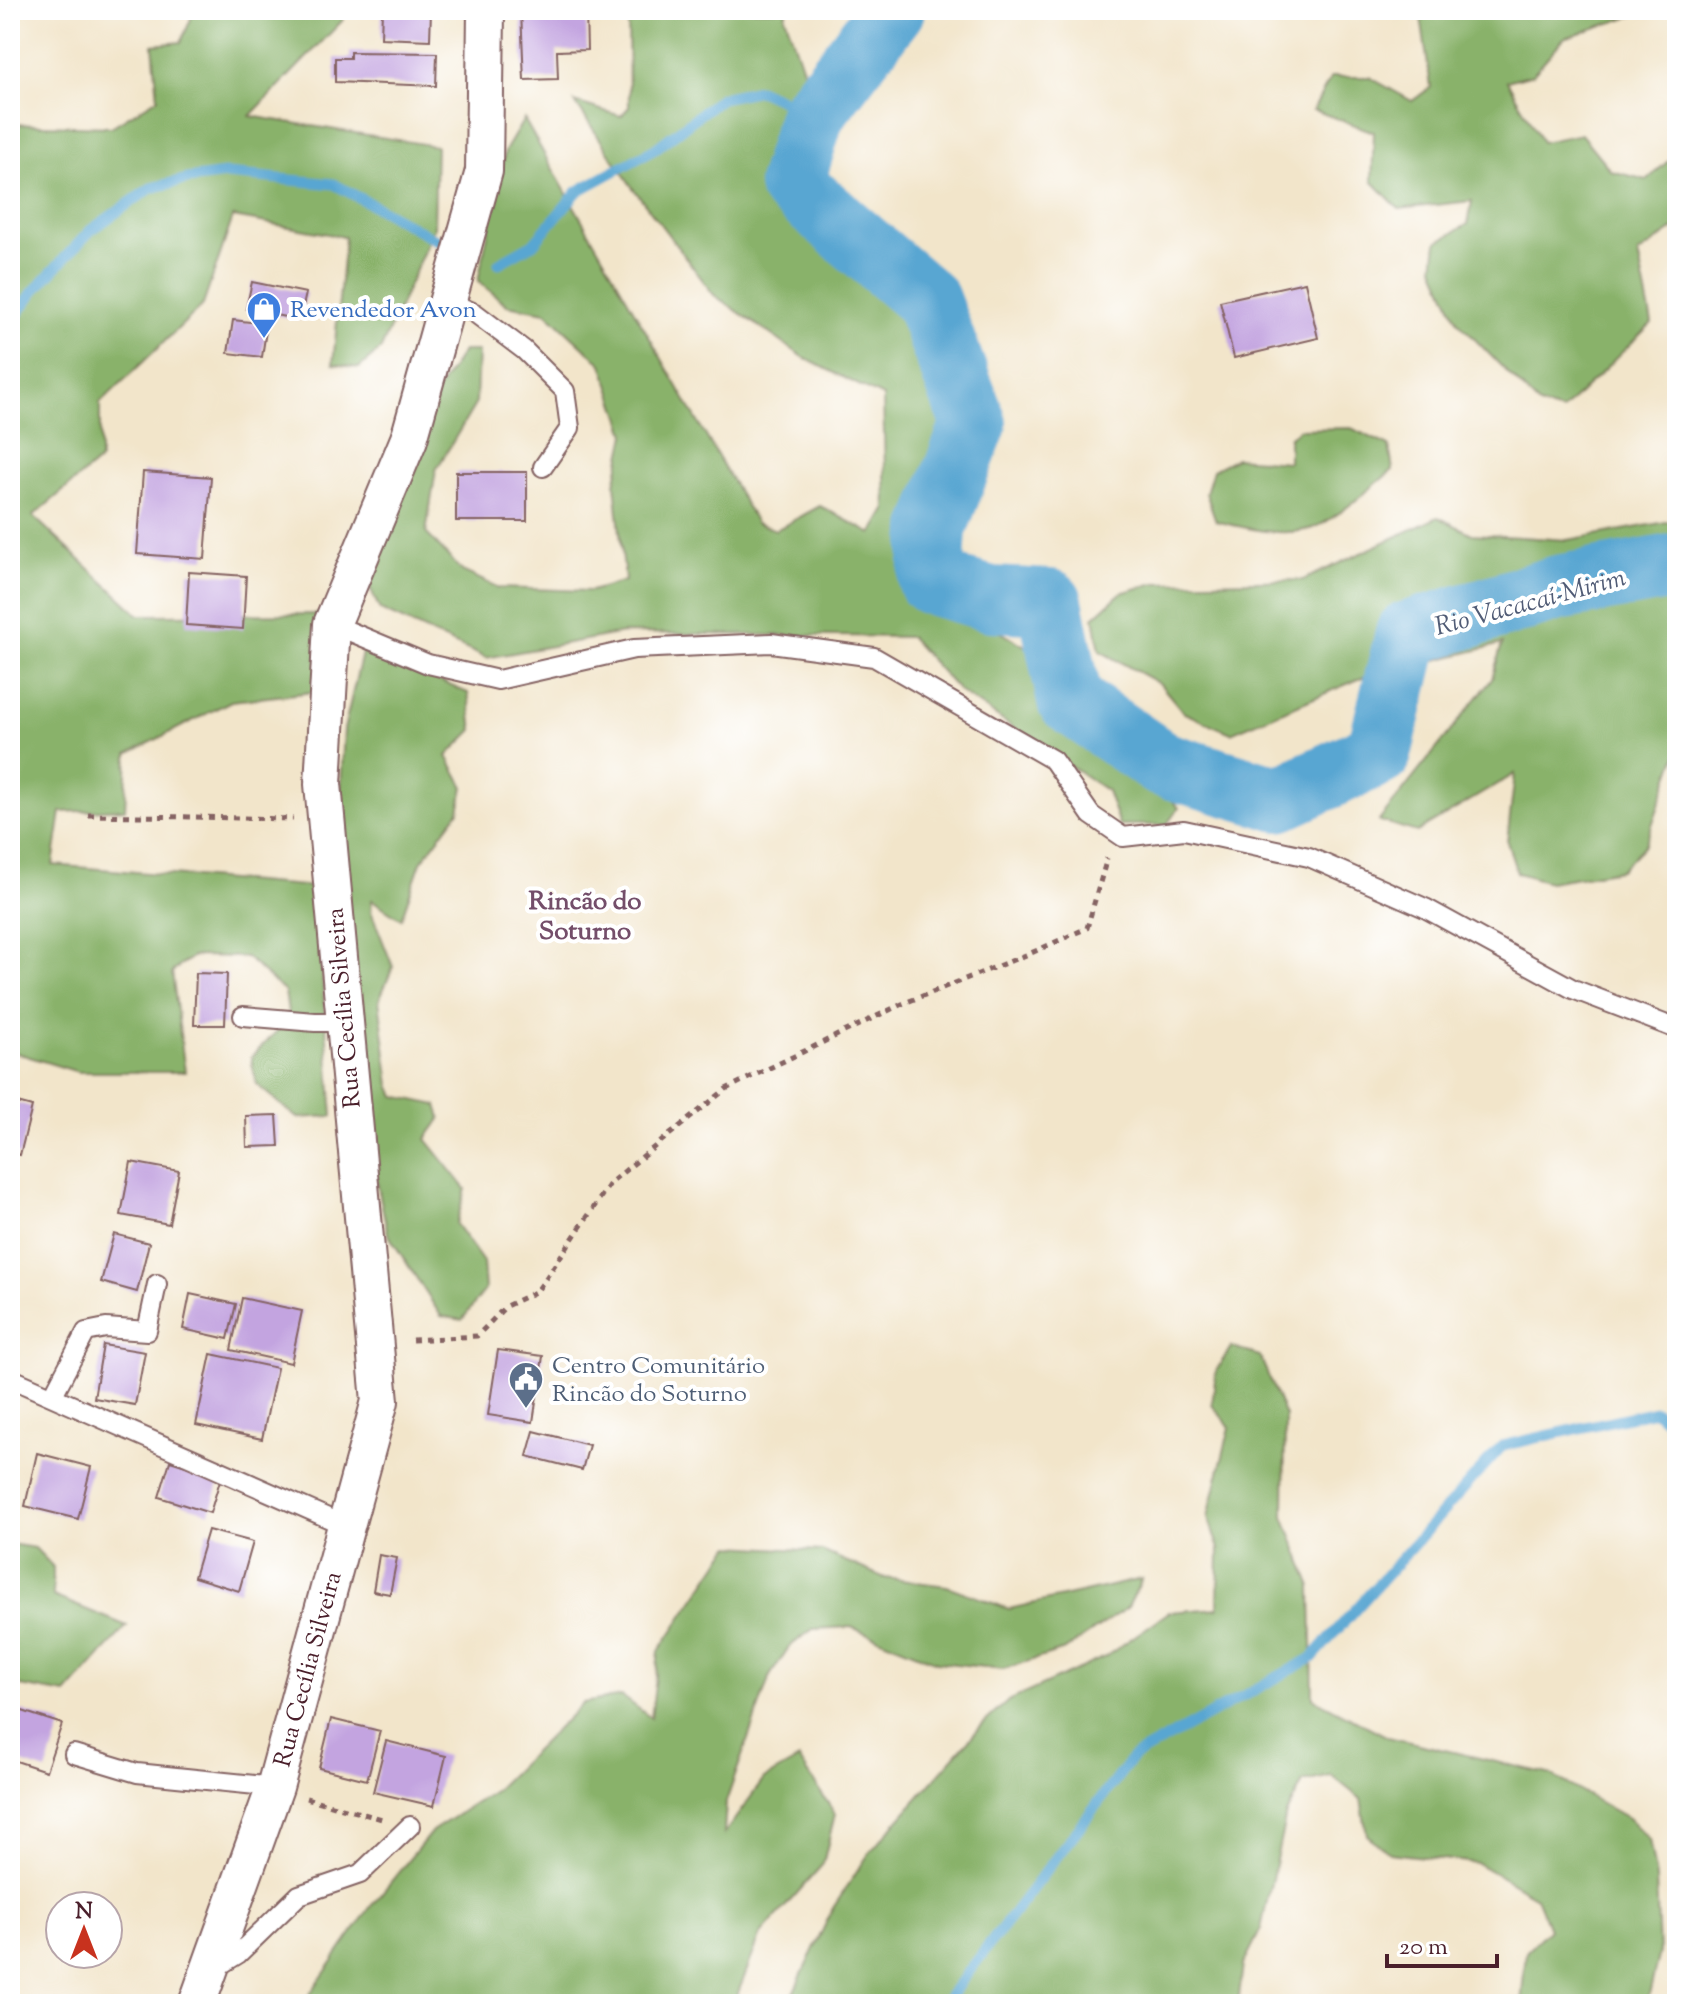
<svg xmlns="http://www.w3.org/2000/svg" width="1687" height="2014" viewBox="0 0 1687 2014" font-family="'Sorts Mill Goudy',serif">
  <rect width="100%" height="100%" fill="#fff"/>
  <filter id="ink" filterUnits="userSpaceOnUse"><feTurbulence type="fractalNoise" baseFrequency=".0125" numOctaves="2"/><feDisplacementMap in="SourceGraphic" scale="16" xChannelSelector="R" yChannelSelector="G"/><feConvolveMatrix kernelMatrix="1 2 1 2 8 2 1 2 1" color-interpolation-filters="sRGB"/></filter>
  <filter id="wash" filterUnits="userSpaceOnUse"><feTurbulence type="fractalNoise" baseFrequency=".006" numOctaves="4" result="noise"/><feDisplacementMap in="SourceGraphic" scale="32" xChannelSelector="R" yChannelSelector="G"/><feGaussianBlur stdDeviation="1.8" result="paint"/><feColorMatrix in="noise" values="0 0 0 0 0 0 0 0 0 0 0 0 0 0 0 0 0 1.4 0 .05"/><feComposite in="paint" operator="in"/></filter>
  <g filter="url(#wash)">
    <rect width="100%" height="100%" fill="#f2e5ca"/>
    <path fill="#89b26a" stroke="#6a684a" stroke-width="2" d="M189 10H341L344 19 250 116 436 146 434 228 381 349 359 368 333 364 345 237 233 217 203 305 100 403V460L33 516 139 615 330 614 313 692 231 701 128 754 125 809 61 812 53 865 315 887 333 1116 297 1118 256 1084 251 1057 289 1019 285 992 246 957 193 956 172 972 185 1072H78L10 1051V124L111 127 158 98 153 45 181 42 191 19Z
      M628 10H787L785 16 804 72 795 144 779 185 885 276 927 343 952 406 917 533 915 583 1039 654 1057 713 1163 789 1179 808 1166 825H1119L1107 791 959 691 910 637 623 633 486 658 380 610 365 577 427 406 463 351H478L476 403 436 470 426 533 462 571 499 588 591 591 625 581 615 484 626 434 602 364 546 312 507 305 478 281 505 151 524 119 756 523 776 530 820 506 872 534 886 510 883 397 806 359 714 295 630 184 575 102 621 116 629 107Z
      M1420 10H1641L1638 14 1564 38 1533 74 1507 81 1542 142 1581 134 1611 171 1647 180 1677 153V227L1638 254 1652 323 1562 411 1539 405 1458 322 1434 267 1437 242 1468 224 1472 201 1399 209 1372 181 1374 132 1313 110 1331 77H1369L1412 101 1431 87Z
      M1351 428 1389 446 1393 470C1372 486 1345 512 1322 524 1292 540 1248 529 1216 521L1206 493 1213 470 1236 458 1289 462V438L1299 429Z
      M1438 517 1472 534 1568 540 1677 520V754L1645 845 1620 870 1549 882 1517 873 1507 842 1515 774 1417 832 1379 821 1492 679 1502 644 1359 679 1231 733 1184 713 1160 684 1100 651 1094 617 1121 593 1155 583 1303 580Z
      M363 649 468 693 473 730 447 756 464 787 459 811 421 862 401 919 372 900 371 911 393 967 379 1000 390 1085 395 1096 437 1105 441 1118 426 1139 466 1189 456 1224 483 1262 485 1290 462 1320 441 1316 388 1234 364 1121 338 848 344 729Z
      M1231 1347 1260 1356 1285 1416 1284 1516 1311 1585 1313 1698 1388 1737 1549 1774 1628 1818 1649 1839 1656 1878 1659 1952 1647 2004H1521L1526 1952 1549 1929 1536 1897 1477 1863 1389 1853 1367 1835 1361 1799 1332 1776 1303 1782 1286 1814 1261 1929 1243 1965 1238 2004H788L833 1908 870 1852 983 1724 1008 1701 1105 1657 1169 1612 1218 1608 1219 1549 1208 1517 1230 1427 1212 1405 1216 1371Z
      M10 1544 35 1548 53 1567V1596L127 1626 66 1694 15 1685 10 1689Z
      M730 1546 822 1551 885 1578 947 1586 1009 1609 1142 1579 1128 1607 1065 1650 1003 1669 937 1662 851 1627 813 1629 789 1647 770 1676 726 1802 724 1834 764 1779 799 1759 835 1814 823 1864 761 1934 736 1998V2004H303L371 1906 432 1831 494 1791 583 1703 622 1696 651 1718 659 1651Z"/>
    <g fill="none" stroke-linecap="round" stroke-linejoin="round">
      <path stroke="#59a6d2" stroke-width="11" d="M499 263 533 244 578 191 655 149 721 98 759 90 812 114
        M10 324 34 291 91 230 151 188 188 179 226 174 334 184 444 244
        M944 2004 1133 1757 1312 1658 1502 1446 1655 1411 1677 1430"/>
      <path stroke="#59a6d2" stroke-width="66" d="M892 10 812 114 791 184 927 300 974 424 934 529 931 582 991 599 1050 602 1070 701 1162 764 1279 799 1379 753 1408 634 1558 588 1677 566"/>
    </g>
    <g id="blocks">
      <path fill="#c3a4e0" d="M382 10H431L430 40 381 38Z
        M586 10 587 50 557 51 558 79 524 80 521 11Z
        M350 52 437 53 436 86 335 82V58H350Z
        M252 282 306 293 300 320 246 309Z
        M1305 282 1318 338 1234 358 1220 301Z
        M233 320 267 324 262 357 228 353Z
        M143 472 211 477 205 559 137 554Z
        M456 472H527V521H456Z
        M189 572 246 576 243 629 186 625Z
        M196 973 227 974 225 1025H194Z
        M10 1101 32 1107 20 1155 10 1153Z
        M277 1115 279 1146 247 1147 246 1116Z
        M131 1162 179 1171 169 1224 121 1215Z
        M114 1234 149 1243 137 1292 101 1282Z
        M190 1294 236 1304 228 1339 183 1329Z
        M242 1298 302 1311 291 1363 231 1350Z
        M103 1345 145 1352 135 1405 94 1398Z
        M498 1350 543 1356 533 1422 488 1415Z
        M211 1354 277 1368 262 1439 196 1425Z
        M534 1431 589 1445 582 1470 527 1456Z
        M37 1453 91 1467 78 1519 25 1506Z
        M170 1461 221 1477 210 1513 159 1497Z
        M208 1530 253 1542 239 1591 194 1577Z
        M379 1555 397 1558 390 1594 373 1591Z
        M10 1707 62 1724 46 1771 10 1759Z
        M331 1719 380 1731 367 1780 319 1768Z
        M386 1741 446 1756 434 1806 373 1792Z"/>
    </g>
  </g>
  <g filter="url(#ink)">
    <use href="#blocks" fill-opacity="0" stroke="#856463" stroke-width="2"/>
    <g fill="none" stroke-linecap="round" stroke-linejoin="round">
      <g stroke="#856463" stroke-width="22">
        <path id="lane" d="M447 301 475 313 524 350 565 391 570 428 543 467
          M332 624 428 664 498 680 634 649 771 643 874 657 1053 760 1091 815 1123 837 1184 830 1309 857 1425 908 1573 989 1677 1029
          M243 1016 315 1022H345
          M10 1378 346 1526
          M53 1395 86 1332 106 1328 147 1331 157 1284
          M74 1754 137 1773 275 1787
          M212 1970 238 1954 299 1895 360 1874 410 1826"/>
      </g>
      <g stroke="#856463" stroke-width="40">
        <path id="street" d="M197 2004 275 1787 380 1401 323 784 332 624 409 439 484 171 486 10"/>
      </g>
      <path stroke="#856463" stroke-width="5" stroke-dasharray="6 6" stroke-linecap="butt" d="M88 815 293 819
        M412 1340 477 1336 506 1306 537 1291 611 1182 726 1089 902 1004 1031 953 1087 928 1107 858
        M306 1798 382 1819"/>
      <use href="#lane" stroke="#fff" stroke-width="18"/>
      <use href="#street" stroke="#fff" stroke-width="36"/>
    </g>
  </g>
  <defs>
    <g id="shop-pin" transform="scale(1.8)"><path d="M0 17L-7.5 6A9.5 9.5 0 1 1 7.5 6Z" fill="#3f7fe0" stroke="#fff"/><path d="M-5-2.5h2.3a2.7 3.5 0 0 1 5.4 0H5L5.5 6h-11ZM-1.5-2.5h3a1.5 2.3 0 0 0-3 0Z" fill="#fff"/></g>
    <g id="civic-pin" transform="scale(1.8)"><path d="M0 17L-7.5 6A9.5 9.5 0 1 1 7.5 6Z" fill="#5c6f8a" stroke="#fff"/><path d="M-.6-6.5H3V-4.5H.6V-3L4-1V1h2V6H-6V1h2V-1L-.6-3ZM-1.2 2.5V6h2.4V2.5Z" fill="#fff"/></g>
  </defs>
  <g fill-rule="evenodd">
    <use href="#shop-pin" x="264" y="309"/>
    <use href="#civic-pin" x="526" y="1379"/>
  </g>
  <g text-anchor="middle" stroke-width="8" stroke-linejoin="round" paint-order="stroke">
    <g font-size="24" fill="#366cbe" stroke="#fff" text-anchor="start">
      <text x="290" y="317">Revendedor Avon</text>
    </g>
    <g font-size="24" fill="#4a1f2b" stroke="#fff">
      <text transform="translate(343 1008) rotate(-95)" y="8">Rua Cecília Silveira</text>
      <text transform="translate(307 1669) rotate(-75)" y="8">Rua Cecília Silveira</text>
    </g>
    <g font-size="24" fill="#4e5e75" stroke="#fff" text-anchor="start">
      <text x="552" y="1373">Centro Comunitário<tspan x="552" dy="28">Rincão do Soturno</tspan></text>
    </g>
    <g font-size="26" font-style="italic" fill="#515c76" stroke="#fff">
      <text transform="translate(1530 601) rotate(-15)" y="9">Rio Vacacaí-Mirim</text>
    </g>
    <g font-size="26" font-weight="bold" fill="#744e6a" stroke="#fff">
      <text x="585" y="909">Rincão do<tspan x="585" dy="30">Soturno</tspan></text>
    </g>
  </g>
  <rect width="1687" height="2014" fill="none" stroke="#fff" stroke-width="40"/>
  <g transform="translate(84 1930)"><circle r="38" fill="#ffffff" stroke="#b7a5aa" stroke-width="2"/>
  <path d="M0-6L14 30L0 20L-14 30Z" fill="#c8321e"/>
  <text y="-12" font-size="22" font-weight="bold" text-anchor="middle" fill="#4a1f2b">N</text>
  </g>
  <path d="M1387 1954v12h110v-12" fill="none" stroke="#4a1f2b" stroke-width="4"/>
  <text x="1399" y="1954" font-size="24" fill="#4a1f2b" stroke="#ffffff" stroke-width="6" paint-order="stroke">20 m</text>
</svg>
